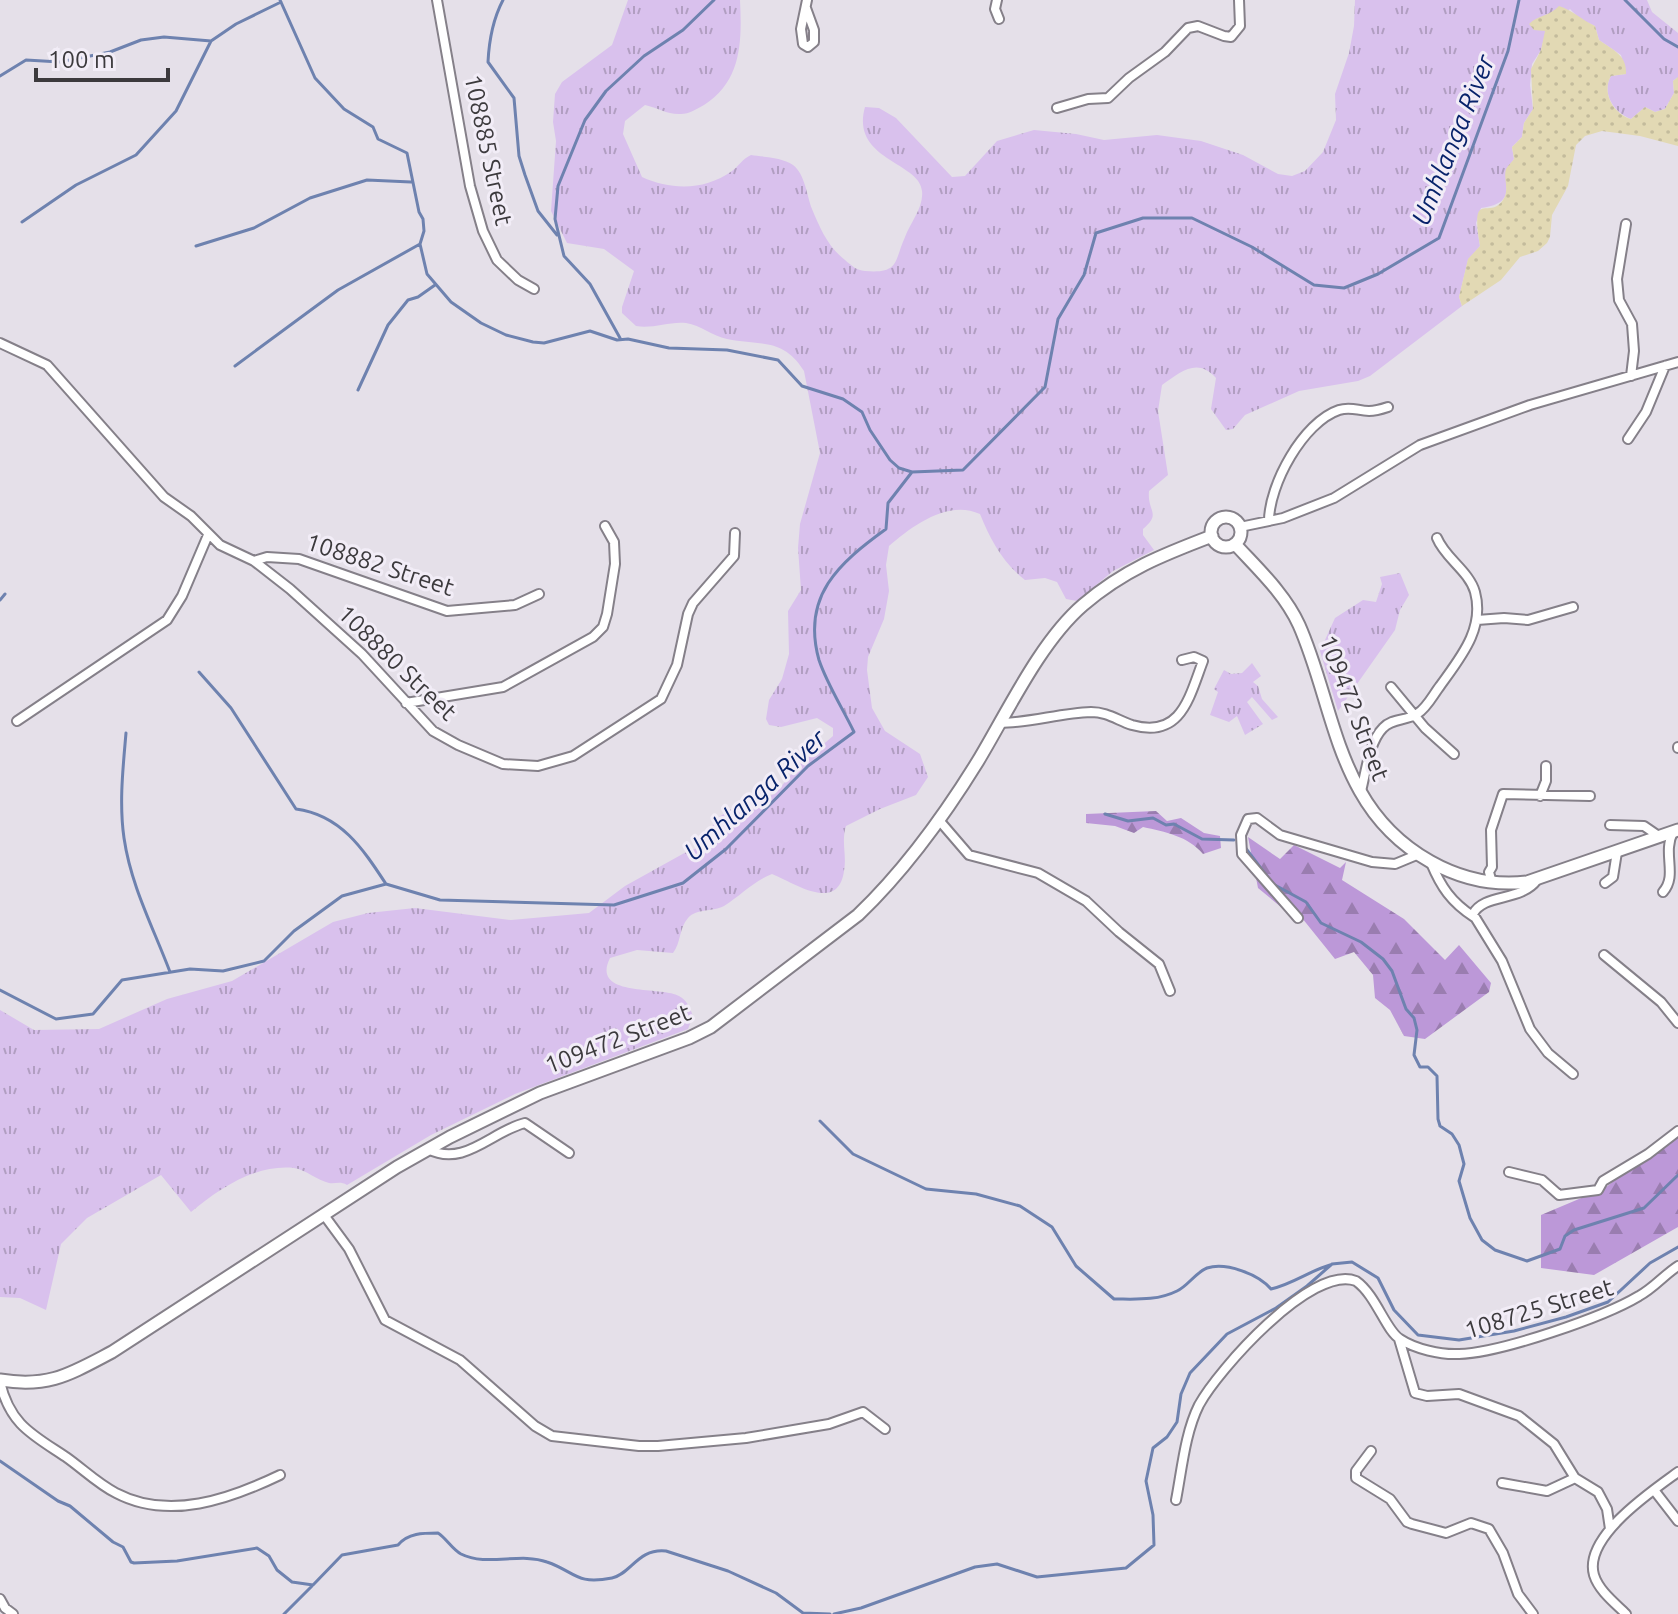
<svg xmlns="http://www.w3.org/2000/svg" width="1678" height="1614" viewBox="0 0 1678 1614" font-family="Ubuntu,sans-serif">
  <defs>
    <pattern id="grass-tufts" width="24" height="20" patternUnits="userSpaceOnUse" patternTransform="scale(2)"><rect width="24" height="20" fill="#d9c1ed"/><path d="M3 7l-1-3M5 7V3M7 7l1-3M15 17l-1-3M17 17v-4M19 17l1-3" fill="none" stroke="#b19ec1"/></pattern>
    <pattern id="forest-firs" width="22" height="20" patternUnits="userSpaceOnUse" patternTransform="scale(2)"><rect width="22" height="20" fill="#bc98d8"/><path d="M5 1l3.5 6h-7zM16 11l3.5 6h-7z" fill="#9a7db0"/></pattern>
    <pattern id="sand-dots" width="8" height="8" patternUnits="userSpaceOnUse" patternTransform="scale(2)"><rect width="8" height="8" fill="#e2d9b4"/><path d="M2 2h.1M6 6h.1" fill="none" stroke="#c3bb9c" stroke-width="1.8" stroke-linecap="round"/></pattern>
  </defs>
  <rect width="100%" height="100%" fill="#e5e0e9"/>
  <path fill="url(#grass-tufts)" d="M628 0H740C742 41 742 81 704 105 697 109 689 114 681 114 668 115 658 108 645 105L625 121 623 134 642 177C671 190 704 191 732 171 739 166 742 159 751 155 763 157 782 157 793 165 805 174 807 196 812 209 820 228 828 247 845 260 852 266 856 270 865 271 900 274 894 261 905 237 910 223 924 207 922 191 920 162 850 160 865 107L879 108 896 118 952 177 965 176 997 141 1034 130 1076 134 1104 140 1157 135 1201 141 1243 155 1278 174 1292 176 1305 171 1323 152 1336 120 1335 94 1349 53 1354 26 1355 0H1647L1652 12 1678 33V77L1673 81 1674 93 1665 109 1655 112 1645 107 1631 119C1614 113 1601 93 1611 76L1626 74 1621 55 1599 40 1595 26 1580 19 1570 9 1546 31 1541 50 1532 64 1530 85 1533 109 1524 123 1522 137 1512 147 1514 159C1496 183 1523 202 1481 208L1476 223 1480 246 1468 260 1459 297 1462 306 1370 376 1358 381 1299 391 1245 415 1233 429 1226 430 1211 409 1216 378C1197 357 1181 372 1162 385L1158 411 1168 475 1149 491C1147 512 1162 513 1143 529V535L1154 550 1113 571 1077 601 1066 599 1057 582 1045 578 1025 580C1003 563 990 539 980 514 948 499 912 526 889 546L886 565 889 591 884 619 868 657 867 670 872 708 885 731 920 754 928 777 916 795 880 809 846 826C841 842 847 855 844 871 838 913 796 884 772 874 754 881 740 896 724 906 713 912 697 908 688 918 679 928 681 943 673 953L637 950 610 958C590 998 662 986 679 996 687 1000 690 1008 693 1016L688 1029 515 1094 431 1135 347 1185C340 1181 336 1184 329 1183 317 1180 306 1170 294 1168 255 1164 219 1189 191 1212L161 1175 87 1218 61 1244 46 1310 20 1298 0 1297V1010L34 1030 99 1029 167 999 232 981 333 922 368 913 415 908 511 920 589 913 625 886 688 851 695 849 719 817 736 806 775 794 798 766 833 736V728L817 718 781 727 769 725 766 719 769 700 782 679 789 654 788 611 801 590 798 548 800 524 820 453 804 371C783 337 760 346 727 339 712 336 701 325 686 323 670 321 653 329 636 326L622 313V307L634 271 604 249 567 243 551 211 556 141 553 122 555 94 562 82 612 45Z
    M1400 573 1409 595 1400 610 1395 630 1338 711 1320 651 1335 618 1363 600 1376 602 1382 584 1380 577Z
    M1252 663 1261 676 1253 682 1258 686 1262 699 1278 717 1272 720 1252 697 1247 702 1263 724 1245 735 1237 716 1229 722 1210 715 1218 692 1214 689 1224 670 1231 674 1242 673Z"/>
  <path fill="url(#forest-firs)" d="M1156 811 1167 821 1181 818 1204 833 1220 836 1221 848 1203 854C1188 836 1165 832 1143 827L1134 833 1115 826 1086 823V814Z
    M1248 837 1280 859 1294 845 1340 868 1346 862 1342 880 1404 919 1445 960 1459 945 1491 983 1489 992 1425 1039 1404 1036 1390 1010 1375 998 1373 975 1354 952 1335 959 1302 918 1287 912 1258 888Z
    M1678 1136V1227L1594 1275 1541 1268V1215L1605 1188 1626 1171 1666 1147Z"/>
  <path fill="url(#sand-dots)" d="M1559 6C1572 10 1582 20 1595 26L1599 40C1613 50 1627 55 1626 74L1611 76C1601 93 1614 114 1631 119L1645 107 1655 112 1665 109 1674 93 1673 81 1678 77V146L1640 136 1602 131 1585 136 1576 145 1568 186 1552 215 1550 237 1547 243 1538 251 1520 257 1501 280 1462 306 1459 297 1468 259 1480 246C1470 187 1489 221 1503 200 1510 190 1503 179 1506 169 1508 165 1512 162 1514 159L1512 147 1522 137 1524 123 1533 109 1531 69 1541 50 1545 31 1534 30 1529 24C1538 15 1550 16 1559 6Z"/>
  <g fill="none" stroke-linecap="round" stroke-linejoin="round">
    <path stroke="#6e82af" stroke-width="3" d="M280 0 315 78 344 109 373 127 378 139 407 153 419 212 423 219 424 231 420 244 427 274 451 302 481 323 506 335 533 342 544 343 590 331 617 340 628 339 669 348 727 350 778 360 802 386 843 399 862 412 870 430 890 460 899 468 912 472
      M503 0C493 19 489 41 488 62L514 98 519 156 525 175 538 211 557 235
      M1625 0 1664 39 1678 47
      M0 76 26 60 60 62 110 52 141 40 164 37 211 41
      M22 222 76 185 136 155 176 111 211 41 236 24 281 2
      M196 246 254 228 310 198 367 180 411 182
      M620 338 590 284 564 256 555 219 558 186 585 120 606 91 644 56 683 30 714 0
      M235 366 338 290 420 244
      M358 390 388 325 408 300 418 297 435 285
      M0 600 5 594
      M199 672 231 708 296 809C341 815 363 849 386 884
      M126 733C123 768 119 803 124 838 131 886 153 927 170 972
      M1105 814 1128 821 1153 818 1166 825 1174 824 1202 839 1234 840
      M1244 846 1273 884 1306 902 1321 923 1361 942 1383 959 1392 971 1406 1009 1414 1018 1417 1030 1414 1055 1420 1067H1428L1437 1076 1438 1119 1440 1126 1452 1134 1459 1145 1464 1164 1459 1181 1470 1218 1482 1240 1495 1250 1527 1261 1560 1249 1565 1236 1574 1230 1644 1208 1678 1175
      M0 990 56 1019 93 1014 122 980 190 969 223 971 264 961 294 931 342 896 386 884 440 900 614 905 683 883 726 849 808 766 854 732C843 709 827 684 819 660 801 596 839 563 886 529L888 503 912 472 963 470 1045 387 1058 319 1084 275 1096 233 1143 218H1192L1252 247 1314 285 1344 288 1378 274 1439 238 1508 51 1519 0
      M820 1121 853 1154 926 1189 976 1194 1020 1206 1052 1227 1076 1266 1114 1299C1135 1299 1157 1301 1177 1291 1188 1286 1195 1273 1207 1268 1226 1262 1258 1274 1271 1289 1293 1284 1309 1271 1330 1265
      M0 1461 58 1501 70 1506 113 1542 123 1547 131 1562 134 1563 177 1561 257 1548 269 1556 277 1570 292 1582 313 1585 342 1555 398 1545C408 1533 423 1533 438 1533 446 1538 452 1549 461 1554 487 1567 520 1552 547 1562 576 1572 575 1585 612 1578 631 1574 638 1548 666 1551L728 1571 776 1593 803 1613 830 1614
      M284 1614 312 1586
      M834 1614 861 1608 975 1567 997 1564 1037 1577 1126 1568 1154 1545 1153 1515 1146 1481 1153 1448 1167 1437 1177 1422 1181 1394 1190 1373 1227 1334 1276 1308 1307 1286 1332 1264 1352 1262 1378 1278 1394 1310 1418 1335 1459 1340 1514 1331 1566 1317 1608 1302 1650 1263 1678 1247"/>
    <g stroke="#858089" stroke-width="12">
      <path id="street" d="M437 0 470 186 483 231 497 260 518 280 534 289
        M997 0 995 9 999 19
        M806 8 814 30V42L808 47 803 44 801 29 807 0
        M1057 108 1088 99 1108 98 1129 78 1165 52 1188 28 1198 26 1224 36 1231 37 1240 26 1239 0
        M1626 224 1617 279 1619 300 1632 324 1634 351 1631 376
        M0 343 47 365 164 497 191 516 220 545 254 561 290 589 362 654 433 731 458 745 503 764 538 766 573 756 661 699 677 665 688 614 693 603 734 556 735 533
        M1628 439 1646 412 1665 366
        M1269 521C1269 485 1303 422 1339 410 1351 406 1358 411 1369 411 1375 411 1382 409 1388 407
        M1240 527 1283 518 1334 498 1420 445 1530 405 1678 362
        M254 561 267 557 299 559 447 611 515 605 539 594
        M1477 620 1504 618 1528 620 1573 607
        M1391 687 1425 728 1454 754
        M406 703 503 687 593 637 603 627 607 614 615 564 614 542 605 526
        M17 721 167 620 182 596 208 535
        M1000 723C1030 723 1060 713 1091 712 1107 712 1117 720 1132 725 1181 739 1189 698 1203 661L1194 657 1182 660
        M1678 747V748
        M1361 791C1366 772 1369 742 1383 728 1392 718 1406 721 1417 714 1427 708 1433 695 1440 686 1460 658 1485 629 1475 592 1469 571 1445 558 1437 538
        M1540 796 1546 781V766
        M938 819 969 855 1038 873 1086 901 1119 932 1159 964 1170 991
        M1610 825 1644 826 1660 837
        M1431 863C1441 887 1451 902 1474 917
        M1537 880C1521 902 1484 893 1473 914L1502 961 1530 1029 1548 1053 1573 1074
        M1492 883 1489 872 1492 867 1491 830 1503 794 1590 796
        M1605 883 1613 877 1617 852
        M1663 892C1678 875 1662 854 1673 832
        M1298 918 1242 854 1241 835 1248 819 1257 818 1280 835 1372 862 1395 864 1419 854
        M1604 955 1661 1002 1678 1023
        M428 1149C464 1168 492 1131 525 1123L569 1153
        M1509 1172 1542 1180 1559 1195 1598 1190 1603 1181 1648 1154 1678 1131
        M324 1215 349 1249 385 1320 460 1360 535 1426 552 1436 639 1446H658L746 1438 829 1424 863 1412 885 1429
        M1399 1339 1415 1393 1427 1396 1459 1394 1519 1416 1554 1444 1575 1478 1598 1492 1607 1509 1610 1529
        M0 1382C10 1425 33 1435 66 1457 83 1469 98 1484 116 1493 169 1521 230 1499 280 1475
        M1371 1451 1356 1471V1478L1390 1499 1407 1522 1412 1524 1446 1533 1471 1523 1489 1529 1503 1553 1518 1594 1533 1614
        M1502 1483 1547 1491 1575 1478
        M1654 1490 1678 1521
        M1176 1500C1182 1469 1185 1433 1199 1405 1218 1370 1312 1264 1356 1281 1376 1295 1386 1331 1400 1339 1415 1349 1441 1355 1459 1354 1500 1353 1604 1317 1639 1296 1654 1288 1664 1275 1678 1266
        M0 1599 5 1608 13 1614
        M1626 1614C1615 1603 1599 1591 1594 1575 1583 1537 1652 1491 1678 1472"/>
    </g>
    <g stroke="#858089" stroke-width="15">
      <path id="secondary" d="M1211 532a15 15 0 1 1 30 0a15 15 0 1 1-30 0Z
        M1235 544C1258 569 1285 594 1299 625 1323 679 1331 740 1360 791 1393 850 1459 890 1527 882L1678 830
        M0 1380C49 1388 70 1374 112 1352L397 1167 450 1137 540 1093 689 1038 711 1027 858 915C904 871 944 816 978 761 1007 713 1040 642 1083 605 1124 570 1162 555 1212 536"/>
    </g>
    <use href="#street" stroke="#fff" stroke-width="8"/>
    <use href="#secondary" stroke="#fff" stroke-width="11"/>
  </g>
  <g text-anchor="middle" stroke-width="6" stroke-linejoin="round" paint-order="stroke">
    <g font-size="24" fill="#3c3a3d" stroke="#f2edf7">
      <text transform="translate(488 150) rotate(78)" y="8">108885 Street</text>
      <text transform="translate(380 565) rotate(18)" y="8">108882 Street</text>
      <text transform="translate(397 663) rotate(44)" y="8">108880 Street</text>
      <text transform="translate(1354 708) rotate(69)" y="8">109472 Street</text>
      <text transform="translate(618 1039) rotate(-21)" y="8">109472 Street</text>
      <text transform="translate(1539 1309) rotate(-17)" y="8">108725 Street</text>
    </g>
    <g font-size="26" font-style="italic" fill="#08236b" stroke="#f2edf7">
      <text transform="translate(1453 140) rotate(-68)" y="9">Umhlanga River</text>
      <text transform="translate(755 795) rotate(-42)" y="9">Umhlanga River</text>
    </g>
  </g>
  <path d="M36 68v12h132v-12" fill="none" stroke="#3c3a3d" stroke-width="4"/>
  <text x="48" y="68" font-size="24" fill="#3c3a3d" stroke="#f2edf7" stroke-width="6" paint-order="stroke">100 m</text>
</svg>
